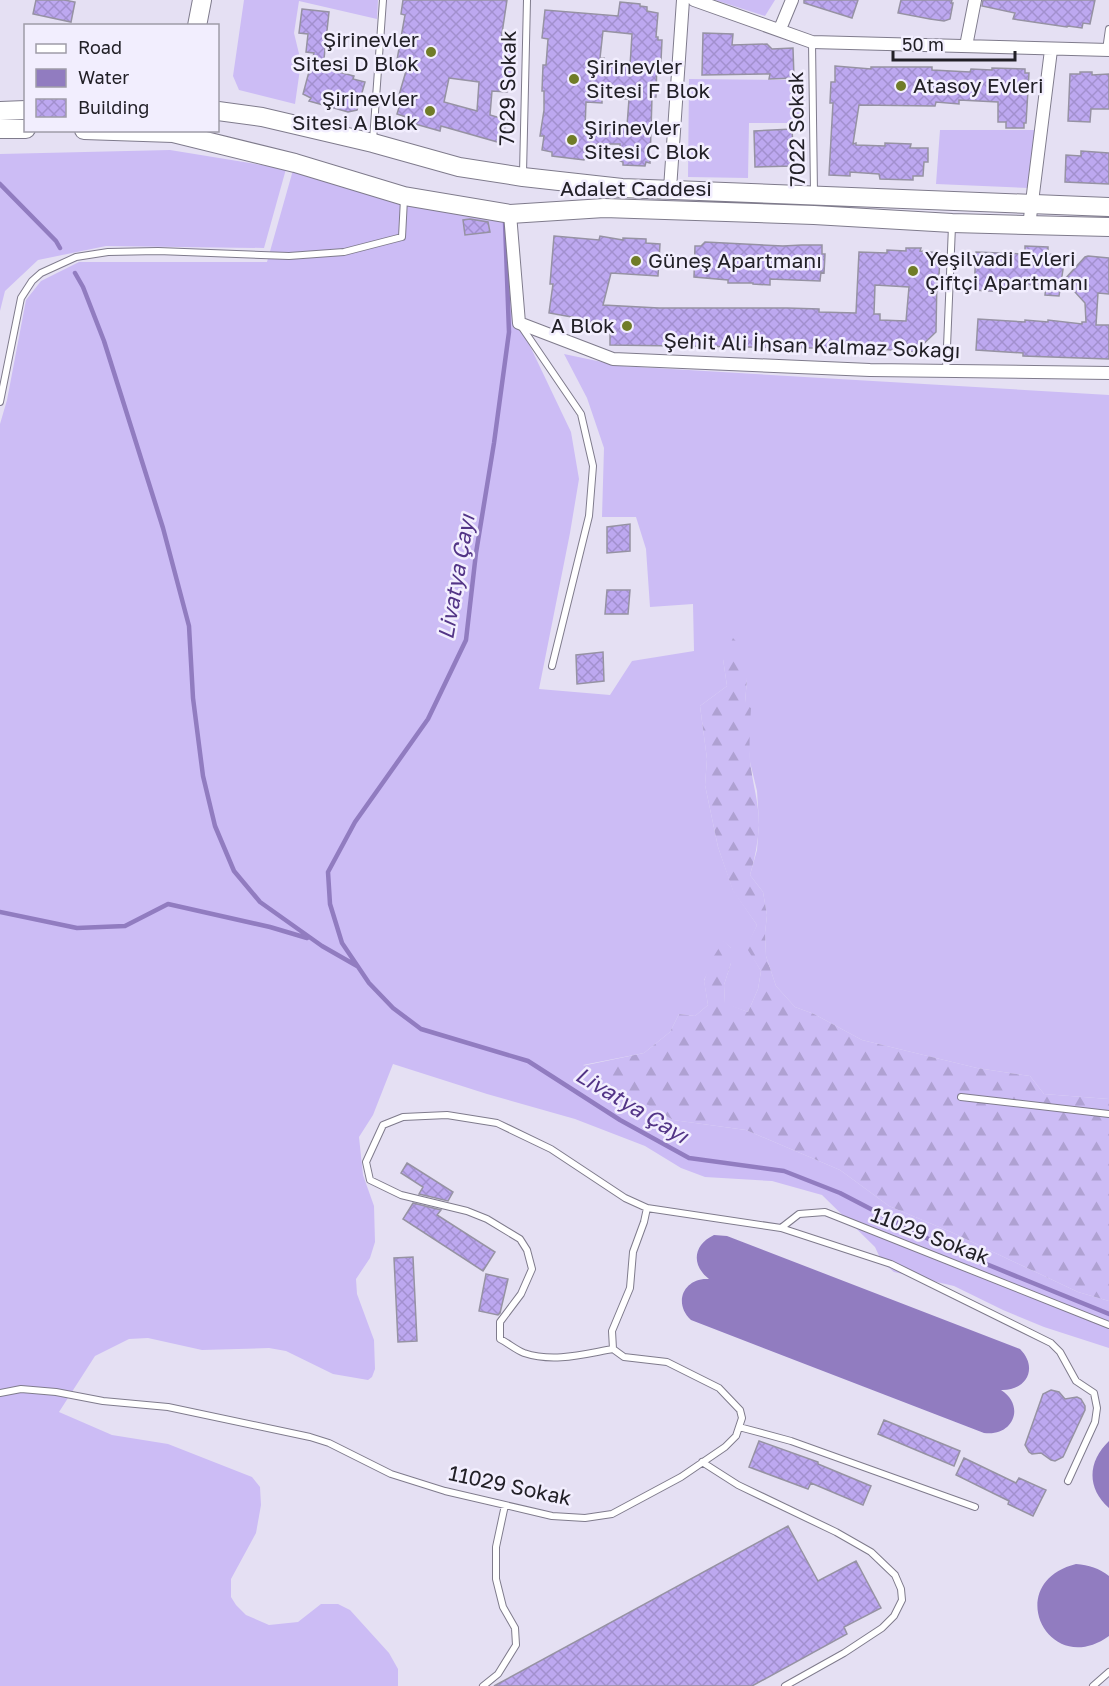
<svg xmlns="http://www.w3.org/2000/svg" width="1109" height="1686" viewBox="0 0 1109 1686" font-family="'Golos Text',sans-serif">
  <defs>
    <pattern id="forest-firs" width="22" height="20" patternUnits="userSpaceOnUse" patternTransform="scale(1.5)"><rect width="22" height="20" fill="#ccbcf5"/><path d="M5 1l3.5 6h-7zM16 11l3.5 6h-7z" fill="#afa1d2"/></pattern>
    <pattern id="building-cross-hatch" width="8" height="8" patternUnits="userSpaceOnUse" patternTransform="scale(1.5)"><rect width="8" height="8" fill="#bda8f0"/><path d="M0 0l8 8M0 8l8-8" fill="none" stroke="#a290ce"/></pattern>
  </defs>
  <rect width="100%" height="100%" fill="#e5e0f3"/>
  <path fill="#ccbcf5" d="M244 0H378L377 19 299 1 294 33 301 62 295 104 239 90 233 76Z
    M715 0H775L765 16Z
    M689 79 805 80 804 123H749L748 178 688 177Z
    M940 130H1039L1029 188 936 184Z
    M170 150 286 169 264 248 106 246 38 260 5 291 0 311V154Z
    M295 163 510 214 519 323 571 432 579 479 570 533 539 689 610 695 632 661 694 651 693 604 650 607 646 549 636 517H602L604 448 587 398 564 354 621 366 1109 395V1099L1044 1094 1030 1076 977 1068 862 1040 814 1014 795 1007 776 986 766 956 765 933 767 915 763 892 750 875 757 850 759 823 757 791 750 762 745 703 747 679 723 659 727 686 700 706 707 759 705 785 718 847 733 890 757 925 747 947 761 971 758 989 748 1012 725 1004 724 985 731 963V948L724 941 704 980 708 1005 695 1016 679 1014 670 1032 644 1053 583 1065 673 1120 746 1130 840 1170 889 1206 951 1232 1078 1292 1109 1301V1348L1044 1327 1003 1310 954 1286 894 1272 882 1262 875 1247 822 1195 772 1181 705 1177 681 1168 645 1146 575 1119 487 1094 393 1064 373 1115 359 1137 363 1175 374 1206 375 1242 370 1258 356 1279 357 1294 374 1340 375 1369 372 1377 368 1380 333 1374 286 1351 269 1348 202 1350 148 1338 129 1339 95 1356 59 1412 112 1435 168 1444 252 1477 260 1487 261 1505 256 1533 231 1579V1597L236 1605 246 1615 269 1625 298 1622 321 1604H338L350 1610 389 1653 398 1669V1686H0V424L7 400 26 300 41 281 79 262H267Z"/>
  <path fill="url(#forest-firs)" d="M733 638 743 649 747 679 745 703 751 708C750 726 749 742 750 760 752 782 759 802 759 825 758 842 755 858 750 875L763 892 767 915 765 933 766 956 776 986 795 1007 814 1014 862 1040 977 1068 1030 1076 1044 1094 1109 1099V1301L1078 1292 951 1232 889 1206 840 1170 746 1130 673 1120 582 1066 644 1053 670 1032 679 1014 695 1016 708 1005 704 981 712 959 724 940 731 948V963L724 985 725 1003 748 1012 758 989 761 971 746 947 757 925 733 891 718 847 705 785 707 759 700 706 727 686 723 659Z"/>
  <path fill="#917cc0" d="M714 1235 727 1236 1020 1349C1039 1368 1026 1391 1001 1390 1026 1406 1013 1437 984 1433L691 1320C672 1302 685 1277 709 1279 691 1265 693 1245 714 1235Z
    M1109 1441V1508C1086 1488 1088 1461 1109 1441Z
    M1076 1564C1089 1565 1099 1568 1109 1576V1636C1048 1680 1001 1583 1076 1564Z"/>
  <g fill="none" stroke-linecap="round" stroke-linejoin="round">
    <path stroke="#917cc0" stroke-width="4.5" d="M0 184 56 241 60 248
      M505 222 509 332 494 443 476 553 466 640 428 719 355 822 328 872 330 904 342 943 369 983 393 1008 421 1029 528 1061 620 1120 689 1158 784 1171 840 1193 942 1246 1109 1314
      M75 273 83 287 104 341 163 528 189 626 193 698 203 776 215 826 234 871 260 902 322 946 357 966
      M0 912 77 928 125 926 168 904 270 927 307 938"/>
  </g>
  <path fill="url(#building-cross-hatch)" stroke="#9692a3" stroke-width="1.5" fill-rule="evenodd" d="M36 0H64L75 2 71 22 33 14Z
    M403 0H507L501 40 509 41V50L513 51 511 82H507V92L492 91 490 115 507 120 501 143 441 126 440 131 408 122 409 118 397 114 400 104 397 102 406 71 399 70 401 61 397 60 405 15 401 14ZM449 78 479 82 477 111 444 102Z
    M804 0H858L852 18 804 3Z
    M901 0H952L951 3H953L950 19 944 21 930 19 898 13Z
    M983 0H1095L1090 24 1083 23 1082 28 1068 26 1067 27 1013 19 1015 13 982 6Z
    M620 2 640 4V6L647 7V11L658 13 656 37H658V40H662L661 61 657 60 656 97H652L650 163 646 162 645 166 623 165V162L620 161V144H597L595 158 585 156 584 160 552 156V152L542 150 544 136H540L544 110V91H542L543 65H546L548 39 542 38 545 10 618 16ZM603 31 632 34 630 66 604 67V58H600ZM602 97 629 99 627 126 621 125 620 134 585 129 586 102 602 103Z
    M302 9 329 12 323 68 354 76 353 79 365 82 357 110 348 112 309 101 311 98 303 94 314 53 306 52 308 34 299 33Z
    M703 33 733 34 732 45 767 44 772 49 793 48 794 78 769 79 770 74 702 75Z
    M835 66 871 69V67H932V70L970 72 971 69 992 70V68L1025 69V73H1029L1026 123H1024V128H1006V122H998V102L959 100V104L936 102 935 106 859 105 853 144 856 143V145L885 146V143L911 144 910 148H928V162H924L923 176H913V180L880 179 879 174 850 172V176L829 175 833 103H830L831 82H835Z
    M1080 72H1092V75L1109 74V109H1091L1090 122 1068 121 1070 74H1080Z
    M792 129 794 166 755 167 754 131Z
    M1081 151 1109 153V184L1065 182 1066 155 1081 156Z
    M470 219 488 222 490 232 465 235 463 220Z
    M554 236 599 240 600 236 623 240V238L646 239V243L660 244 658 276 611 273 603 305 659 308H787L819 309V312L856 313 859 252 887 253V250L906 251V248H921L920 251 940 253 939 276H937L936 332 915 352 879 349 610 345V324L584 322 583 319 549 313 553 284H550ZM875 285 909 287 906 321 880 320V314H874Z
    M705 242 783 246 802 245H822V254H825L824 273 821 272 820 281 770 279V285L753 284V283H728V280L694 277 695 246H701Z
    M1025 246 1048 247V254L1065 256 1059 296 1045 295 1046 286 1011 283 1010 290 1003 289V292L974 290 976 252 1025 254Z
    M1088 256 1109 258V294L1098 293 1096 325H1109V359L1023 356V353L976 350 978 319 1025 322V320L1048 322V320L1082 324V322H1086L1085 303 1064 280 1085 257Z
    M630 524V551L607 553V527Z
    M607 590H630L628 614H605Z
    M603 652 604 681 577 684 576 655Z
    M407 1163 453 1192 448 1201 419 1194 423 1187 401 1173Z
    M413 1203 441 1210 437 1215 495 1252 483 1271 403 1219Z
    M413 1257 417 1341 398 1342 394 1258Z
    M486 1274 508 1279 500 1313 498 1315 479 1311Z
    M1051 1390 1059 1392 1065 1399 1077 1397 1081 1399 1085 1406V1410L1063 1457 1055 1461 1051 1460 1041 1453 1032 1454 1029 1452 1025 1445 1043 1394Z
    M884 1420 960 1451 954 1466 878 1434Z
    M759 1441 818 1462V1464L871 1486 863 1505 811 1483 808 1489 749 1467Z
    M964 1458 1016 1483 1019 1478 1046 1490 1033 1516 1008 1504 1009 1501 956 1475Z
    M788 1526 818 1581 856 1561 881 1608 844 1627 847 1634 752 1686H494Z"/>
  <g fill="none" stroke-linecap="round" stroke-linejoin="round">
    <g stroke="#7f7b8c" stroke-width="8">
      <path id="lane" d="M812 42 814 194
        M1106 50 1109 29
        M373 140 383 0
        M523 173 527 0
        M521 326 581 414 593 466 589 516 552 666
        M946 371 952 226
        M0 402 21 298 32 281 41 273 76 257 108 252 158 251 289 256 344 252 402 237 404 199
        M961 1097 1109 1114
        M781 1228 891 1264 1051 1343 1060 1352 1076 1381 1094 1393 1097 1408 1095 1422 1068 1481
        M613 1349C584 1354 554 1363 524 1353 516 1350 508 1343 500 1339V1322L521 1294 532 1269 527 1250 520 1239 487 1219 467 1211 401 1195 370 1180 366 1162 383 1125 403 1117 447 1115 497 1123 551 1149 625 1198 647 1208
        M0 1393 21 1389 56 1392 103 1401 168 1407 310 1437 329 1443 391 1474 445 1491 552 1516 585 1518 612 1514 681 1477 725 1447 736 1436 742 1418 740 1410 719 1388 667 1362 624 1357 613 1349 612 1331 630 1288 633 1252 644 1222 647 1208 781 1228 799 1214 825 1212 1109 1325
        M739 1427 791 1441 975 1507
        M702 1462 738 1485 836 1532 871 1552 895 1575 901 1589 902 1600 894 1616 882 1628 844 1653 785 1686
        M483 1686 498 1674 516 1645 515 1628 503 1607 496 1579V1547L505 1505
        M1093 1686 1109 1672"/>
    </g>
    <g stroke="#7f7b8c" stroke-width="14">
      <path id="street" d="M694 0 812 42 1109 50
        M780 29 792 0
        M966 46 975 0
        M670 189 683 0
        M510 214 519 323 613 359 870 370 1109 373
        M1029 226 1051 50"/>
    </g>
    <g stroke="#7f7b8c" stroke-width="20">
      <path id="secondary" d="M197 26 202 0
        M0 111 26 110
        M218 111 262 117 373 143 459 167 523 177 622 188 1109 207
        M0 129H26
        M84 130 173 133 295 163 404 196 510 214 604 208 814 215 952 223 1109 227"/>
    </g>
    <use href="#lane" stroke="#fff" stroke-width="6"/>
    <use href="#street" stroke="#fff" stroke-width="12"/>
    <use href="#secondary" stroke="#fff" stroke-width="18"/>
  </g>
  <g fill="#707c28" stroke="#f2eefe" stroke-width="2">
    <circle cx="431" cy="52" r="6"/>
    <circle cx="574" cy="79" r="6"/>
    <circle cx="901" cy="86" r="6"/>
    <circle cx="430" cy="111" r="6"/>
    <circle cx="572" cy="140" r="6"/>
    <circle cx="636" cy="261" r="6"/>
    <circle cx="913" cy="271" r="6"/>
    <circle cx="627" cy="326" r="6"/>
  </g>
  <g text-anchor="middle" stroke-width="5" stroke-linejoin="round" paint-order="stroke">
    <g font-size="21" fill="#222027" stroke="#f2eefe" text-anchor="start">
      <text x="419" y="47" text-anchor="end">Şirinevler<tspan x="419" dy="24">Sitesi D Blok</tspan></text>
      <text x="586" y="74">Şirinevler<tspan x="586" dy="24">Sitesi F Blok</tspan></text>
      <text x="913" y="93">Atasoy Evleri</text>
      <text x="418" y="106" text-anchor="end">Şirinevler<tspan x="418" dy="24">Sitesi A Blok</tspan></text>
      <text x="584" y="135">Şirinevler<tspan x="584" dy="24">Sitesi C Blok</tspan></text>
      <text x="925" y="266">Yeşilvadi Evleri<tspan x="925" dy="24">Çiftçi Apartmanı</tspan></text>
      <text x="648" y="268">Güneş Apartmanı</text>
      <text x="615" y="333" text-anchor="end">A Blok</text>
    </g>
    <g font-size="21" fill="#222027" stroke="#f2eefe">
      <text transform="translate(508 88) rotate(-89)" y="7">7029 Sokak</text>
      <text transform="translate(797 129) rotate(-91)" y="7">7022 Sokak</text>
      <text x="636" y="196">Adalet Caddesi</text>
      <text transform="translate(812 346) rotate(2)" y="7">Şehit Ali İhsan Kalmaz Sokağı</text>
      <text transform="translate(930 1236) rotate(21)" y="7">11029 Sokak</text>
      <text transform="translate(510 1486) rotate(12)" y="7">11029 Sokak</text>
    </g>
    <g font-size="22" font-style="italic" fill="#523486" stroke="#f2eefe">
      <text transform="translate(456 577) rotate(-80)" y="8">Livatya Çayı</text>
      <text transform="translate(632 1105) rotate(31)" y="8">Livatya Çayı</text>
    </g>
  </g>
  <rect x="24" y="24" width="195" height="108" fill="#f2eefe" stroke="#9f9ca8" stroke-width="1.5"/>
  <rect x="36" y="44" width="30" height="9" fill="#ffffff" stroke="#9f9ca8" stroke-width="1.5"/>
  <text x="78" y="54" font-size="18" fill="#222027">Road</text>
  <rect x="36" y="69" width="30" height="18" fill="#917cc0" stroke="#9f9ca8" stroke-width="1.5"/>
  <text x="78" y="84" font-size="18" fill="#222027">Water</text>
  <rect x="36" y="99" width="30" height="18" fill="url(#building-cross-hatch)" stroke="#9f9ca8" stroke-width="1.5"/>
  <text x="78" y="114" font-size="18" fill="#222027">Building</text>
  <path d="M893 51v9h122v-9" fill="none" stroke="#222027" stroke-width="3"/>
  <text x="902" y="51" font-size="18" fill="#222027" stroke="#f2eefe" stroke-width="4.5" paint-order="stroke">50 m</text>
</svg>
